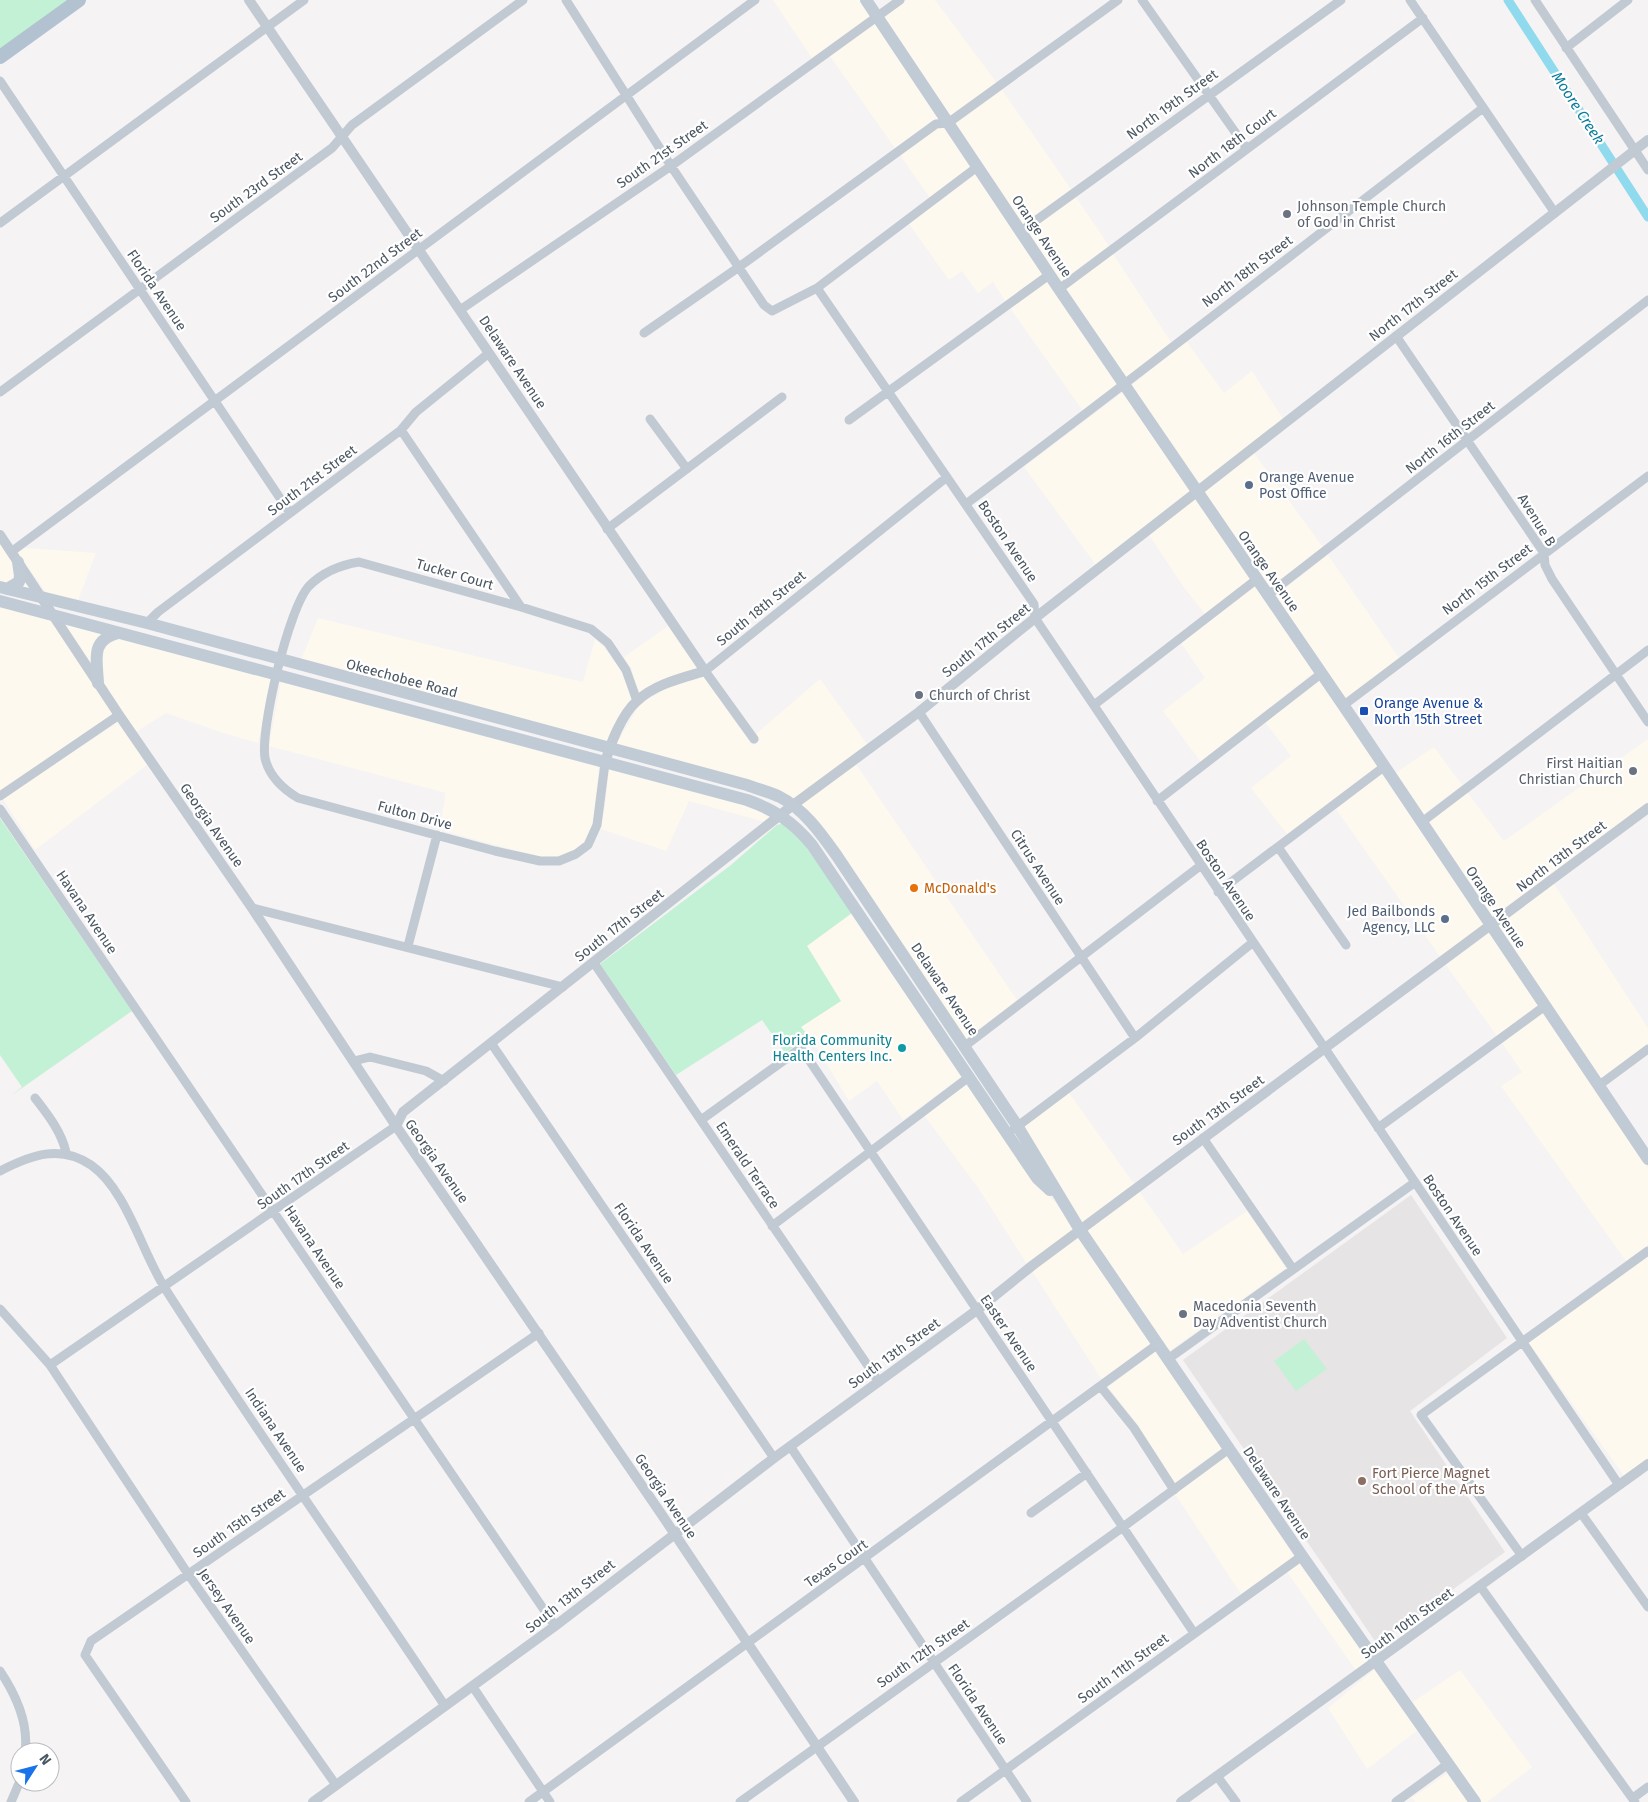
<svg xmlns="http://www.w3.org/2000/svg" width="1648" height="1802" viewBox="0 0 1648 1802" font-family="'Fira Sans',sans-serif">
  <rect width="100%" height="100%" fill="#f5f3f3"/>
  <path fill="#fdf9ef" d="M773 0H860L871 16 812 58Z
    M907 0H935L997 83 950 117 884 17Z
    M876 23 940 119 933 120 895 148 830 56Z
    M1002 90 1071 189 1022 225 955 124Z
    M937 128H945L971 167 930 198 900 155Z
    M976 174 1043 274 1005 301 993 282 978 293 962 271 949 280 909 224Z
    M1076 197 1109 246 1060 282 1027 233Z
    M1113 254 1171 342 1126 379 1065 290Z
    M1047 281 1118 385 1083 411 1010 308Z
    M1186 341 1224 393 1252 371 1283 419 1198 486 1131 386Z
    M1123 392 1190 492 1096 565 1024 467Z
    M1254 453 1323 547 1270 589 1203 493Z
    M1195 499 1251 579 1205 614 1183 586 1149 535Z
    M0 544 5 552 33 591 0 583Z
    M25 548 96 553 78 600 48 595 18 553Z
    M1328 555 1399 658 1345 699 1275 596Z
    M1256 586 1315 672 1201 762 1163 711 1205 678 1181 643Z
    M0 605 50 618 113 714 0 791Z
    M318 618 583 682 595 639 604 647 622 672 632 701 606 744 301 660Z
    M64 622 272 679 258 743 223 733 166 713 136 732Z
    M668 626 697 668 640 694 631 668 624 657Z
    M703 676 752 745 760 740 756 734 820 679 867 744 794 799 615 746 640 704 667 688Z
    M1320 680 1379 766 1287 834 1251 788 1291 756 1265 722Z
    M281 682 599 767 593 824 584 842 574 851 559 856 541 857 439 830 446 793 269 746Z
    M118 722 147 765 35 850 3 799Z
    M1648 739V803L1493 919 1428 822 1467 792 1504 841Z
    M1434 747 1462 785 1423 815 1395 773Z
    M856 764 1017 1000 966 1039 800 805Z
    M609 769 745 804 773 816 765 822 689 801 666 851 601 829 600 830 605 807Z
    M1383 773 1485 925 1441 958 1336 809Z
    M1554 884 1648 1028V1044L1600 1080 1497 927Z
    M852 913 962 1076 903 1120 877 1081 849 1101 813 1041 801 1027 841 1001 807 946Z
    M1490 932 1538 1005 1497 1036 1446 965Z
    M1543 1012 1648 1168V1245L1626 1261 1501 1086 1522 1072 1502 1043Z
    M967 1083 1033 1181 1055 1202 1074 1229 1027 1264 979 1189 924 1115Z
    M1069 1093 1134 1184 1081 1223 1024 1127Z
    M1139 1191 1183 1254 1247 1211 1286 1268 1169 1351 1086 1231Z
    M1078 1236 1152 1344 1102 1380 1032 1271Z
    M1648 1256V1458L1624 1476 1528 1342Z
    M1156 1351 1222 1448 1175 1483 1138 1425 1108 1387Z
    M1227 1455 1296 1555 1241 1594 1175 1494Z
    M1301 1563 1370 1662 1357 1672 1287 1572Z
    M1383 1664 1413 1702 1460 1670 1532 1767 1487 1802H1482Z
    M1375 1669 1418 1730 1367 1769 1328 1708Z
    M1448 1773 1469 1802H1415L1412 1798Z"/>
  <path fill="#e6e4e5" d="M1411 1195 1507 1338 1410 1411 1505 1552 1377 1644 1183 1360Z"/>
  <path fill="#c3f1d5" d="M0 0H71L0 51Z
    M0 818 132 1011 12 1095 22 1087 0 1055Z
    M784 823 797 834 852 913 807 946 841 1001 801 1027 813 1041 806 1046 802 1041 785 1053 762 1020 676 1075 600 964 731 865 777 825Z
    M1304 1339 1327 1369 1296 1391 1274 1361Z"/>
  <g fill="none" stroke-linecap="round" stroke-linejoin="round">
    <path stroke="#90daee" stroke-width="9" d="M1508 0 1648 217"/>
    <path stroke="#c1cad2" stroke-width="9" d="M566 0 671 166 764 305 772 311 817 288 977 167
      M1142 0 1247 149
      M1410 0 1555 213
      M1535 0 1648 170
      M1566 48 1628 0
      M0 81 290 513
      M0 223 304 0
      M1020 232 1341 0
      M817 288 1034 604 1035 618 1619 1485
      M1059 289 1423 18
      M460 310 671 166 900 0
      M644 333 739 267 936 124 948 123 1118 0
      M1396 336 1544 553 1545 565 1552 579 1648 722
      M0 392 332 148 352 125 523 0
      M650 419 687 469
      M849 420 1049 275
      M401 430 521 607
      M966 504C1140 374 1310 240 1483 108
      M607 529 782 397
      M11 552 755 0
      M1268 595 1648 300
      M147 623 158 612 401 430 416 412 489 353
      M1094 705 1257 579
      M1344 705 1648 476
      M919 712 1135 1038
      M754 739 705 671 947 477
      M605 763 597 825 588 845 576 854 559 861H540L495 851 298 798C283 789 269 776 265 758 260 729 289 607 309 586 323 572 340 565 359 562L521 607 591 629 608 643 626 670 637 701
      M0 796 119 715
      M1157 801 1322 673
      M0 809 555 1626
      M1422 822 1648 650
      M1278 847 1346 945
      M1218 892 1385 766
      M252 908 563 987
      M408 946 437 835
      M594 963 879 1382
      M491 1043 774 1458
      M965 1046 1200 866
      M354 1061 370 1057 426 1071 444 1081
      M1598 1086 1648 1049
      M35 1098C48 1115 61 1131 66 1152
      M701 1120 801 1048 1194 1633
      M1378 1128 1545 1006
      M1014 1129 1135 1038 1252 943
      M1203 1138 1293 1269
      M0 1171C31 1155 60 1144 91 1165 127 1190 142 1253 166 1290 256 1431 353 1567 445 1706
      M772 1226 969 1077
      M0 1309 50 1365 188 1574 336 1785
      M1168 1359 1414 1183
      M50 1365 396 1126
      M1101 1387 1134 1428 1174 1490
      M790 1446 1027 1802
      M1031 1513 1087 1473
      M1581 1513 1648 1607
      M1522 1556 1421 1415 1648 1251
      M1480 1586 1635 1802
      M0 1671C16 1695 29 1723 25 1752
      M473 1687 550 1802
      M1217 1776 1236 1802
      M1633 1798 1648 1787
      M11 1802 20 1781
      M186 1802 85 1655 91 1641 539 1333
      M529 1802 1158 1344
      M740 1802 1123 1527 1229 1449
      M961 1802 1302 1556
      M1396 1802 1448 1764"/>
    <path stroke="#c1cad2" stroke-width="10" d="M249 0 705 671C682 678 655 684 637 701 622 714 610 744 605 763
      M0 535 119 715 252 908 396 1126 662 1515 854 1802
      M396 1126 403 1112 793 805 919 712 1035 618 1648 140
      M313 1802 555 1626 774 1458 977 1310 1033 1265 1648 808
      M1181 1802 1648 1464"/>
    <path stroke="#c1cbd6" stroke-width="12" d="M866 0 1059 289 1352 718 1648 1159
      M0 587 147 623 747 785C757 789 770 792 780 797 804 809 822 835 837 856L1018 1127 1080 1230 1302 1556 1475 1802
      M7 589 19 582 20 576 18 562
      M0 601 747 800C775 810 793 822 812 845L1037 1178 1050 1190
      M98 683C97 660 90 640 118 633"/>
    <path stroke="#b3c2d1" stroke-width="14" d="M0 57 79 0"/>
  </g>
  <g fill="#6b7280" stroke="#fff" stroke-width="2">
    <circle cx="1287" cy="214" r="5"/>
    <circle cx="919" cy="695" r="5"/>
    <circle cx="1633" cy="771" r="5"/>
    <circle cx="1183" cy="1314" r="5"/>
  </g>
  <g fill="#5c6f8a" stroke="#fff" stroke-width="2">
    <circle cx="1249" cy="485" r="5"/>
    <circle cx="1445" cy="919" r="5"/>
  </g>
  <rect fill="#1a4fb4" stroke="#fff" stroke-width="2" x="1359" y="706" width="10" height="10" rx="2.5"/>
  <circle fill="#e8710a" stroke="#fff" stroke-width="2" cx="914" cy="888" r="5"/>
  <circle fill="#0f9aa8" stroke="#fff" stroke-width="2" cx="902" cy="1048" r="5"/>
  <circle fill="#8d6e63" stroke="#fff" stroke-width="2" cx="1362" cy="1481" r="5"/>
  <g text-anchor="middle" stroke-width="4.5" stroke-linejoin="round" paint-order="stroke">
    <g font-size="14" fill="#4a5661" stroke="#fff">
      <text transform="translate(1172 104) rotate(-36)" y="5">North 19th Street</text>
      <text transform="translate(1232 143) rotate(-37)" y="5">North 18th Court</text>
      <text transform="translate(662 154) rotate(-35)" y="5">South 21st Street</text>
      <text transform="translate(256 187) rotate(-36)" y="5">South 23rd Street</text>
      <text transform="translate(1042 236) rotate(56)" y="5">Orange Avenue</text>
      <text transform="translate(375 265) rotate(-37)" y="5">South 22nd Street</text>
      <text transform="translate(1247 271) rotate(-37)" y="5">North 18th Street</text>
      <text transform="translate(157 290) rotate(56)" y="5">Florida Avenue</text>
      <text transform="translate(1413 305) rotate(-38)" y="5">North 17th Street</text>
      <text transform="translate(513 362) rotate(56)" y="5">Delaware Avenue</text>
      <text transform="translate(1450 437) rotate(-38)" y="5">North 16th Street</text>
      <text transform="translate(312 480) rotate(-37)" y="5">South 21st Street</text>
      <text transform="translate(1537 520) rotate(58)" y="5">Avenue B</text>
      <text transform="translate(1008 541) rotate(56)" y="5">Boston Avenue</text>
      <text transform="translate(1269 571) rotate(55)" y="5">Orange Avenue</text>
      <text transform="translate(455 574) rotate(16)" y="5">Tucker Court</text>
      <text transform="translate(1487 579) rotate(-37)" y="5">North 15th Street</text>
      <text transform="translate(761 608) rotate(-39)" y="5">South 18th Street</text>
      <text transform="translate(986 640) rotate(-39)" y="5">South 17th Street</text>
      <text transform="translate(402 678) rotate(15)" y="5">Okeechobee Road</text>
      <text transform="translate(415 815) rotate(15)" y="5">Fulton Drive</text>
      <text transform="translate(212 825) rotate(55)" y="5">Georgia Avenue</text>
      <text transform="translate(1561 856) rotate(-37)" y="5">North 13th Street</text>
      <text transform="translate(1038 867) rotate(57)" y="5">Citrus Avenue</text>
      <text transform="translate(1226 880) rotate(56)" y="5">Boston Avenue</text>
      <text transform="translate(1496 907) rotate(56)" y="5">Orange Avenue</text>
      <text transform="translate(87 912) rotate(56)" y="5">Havana Avenue</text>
      <text transform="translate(619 925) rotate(-38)" y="5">South 17th Street</text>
      <text transform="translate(945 989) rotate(56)" y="5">Delaware Avenue</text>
      <text transform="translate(1218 1110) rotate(-36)" y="5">South 13th Street</text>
      <text transform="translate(437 1161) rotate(55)" y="5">Georgia Avenue</text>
      <text transform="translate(748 1165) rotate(56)" y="5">Emerald Terrace</text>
      <text transform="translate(303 1175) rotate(-35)" y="5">South 17th Street</text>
      <text transform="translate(1453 1215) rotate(56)" y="5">Boston Avenue</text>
      <text transform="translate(644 1243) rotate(56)" y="5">Florida Avenue</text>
      <text transform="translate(315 1247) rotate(56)" y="5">Havana Avenue</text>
      <text transform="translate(1009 1333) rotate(56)" y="5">Easter Avenue</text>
      <text transform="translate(894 1353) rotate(-36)" y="5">South 13th Street</text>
      <text transform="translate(276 1430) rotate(56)" y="5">Indiana Avenue</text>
      <text transform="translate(1277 1493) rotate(56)" y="5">Delaware Avenue</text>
      <text transform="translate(666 1496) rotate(56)" y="5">Georgia Avenue</text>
      <text transform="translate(239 1523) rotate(-35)" y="5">South 15th Street</text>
      <text transform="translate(836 1563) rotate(-35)" y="5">Texas Court</text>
      <text transform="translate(570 1596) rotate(-38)" y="5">South 13th Street</text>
      <text transform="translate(227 1606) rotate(55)" y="5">Jersey Avenue</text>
      <text transform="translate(1407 1623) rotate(-36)" y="5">South 10th Street</text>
      <text transform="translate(923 1653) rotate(-35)" y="5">South 12th Street</text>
      <text transform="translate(1123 1668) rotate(-36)" y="5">South 11th Street</text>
      <text transform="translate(978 1704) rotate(56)" y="5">Florida Avenue</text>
    </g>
    <g font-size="14" fill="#5b616d" stroke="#fff" text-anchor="start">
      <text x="1297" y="211">Johnson Temple Church<tspan x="1297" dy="16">of God in Christ</tspan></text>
      <text x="929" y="700">Church of Christ</text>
      <text x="1623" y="768" text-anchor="end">First Haitian<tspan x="1623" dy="16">Christian Church</tspan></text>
      <text x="1193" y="1311">Macedonia Seventh<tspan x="1193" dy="16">Day Adventist Church</tspan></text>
    </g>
    <g font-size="14" fill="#4e5e75" stroke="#fff" text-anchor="start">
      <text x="1259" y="482">Orange Avenue<tspan x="1259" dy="16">Post Office</tspan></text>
      <text x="1435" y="916" text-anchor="end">Jed Bailbonds<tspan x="1435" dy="16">Agency, LLC</tspan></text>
    </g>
    <g font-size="14" fill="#164399" stroke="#fff" text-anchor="start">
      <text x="1374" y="708">Orange Avenue &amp;<tspan x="1374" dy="16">North 15th Street</tspan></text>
    </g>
    <g font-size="14" fill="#c56008" stroke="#fff" text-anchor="start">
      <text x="924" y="893">McDonald's</text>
    </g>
    <g font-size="14" fill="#0d838f" stroke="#fff" text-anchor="end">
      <text x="892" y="1045">Florida Community<tspan x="892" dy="16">Health Centers Inc.</tspan></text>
    </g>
    <g font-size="14" fill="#785e54" stroke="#fff" text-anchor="start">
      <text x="1372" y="1478">Fort Pierce Magnet<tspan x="1372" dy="16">School of the Arts</tspan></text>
    </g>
    <g font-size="15" font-style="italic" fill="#0c7c9b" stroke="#fff">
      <text transform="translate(1578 108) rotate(57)" y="5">Moore Creek</text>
    </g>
  </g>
  <g transform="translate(35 1767) rotate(54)"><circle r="24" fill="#ffffff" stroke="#b7bbc0"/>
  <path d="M0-4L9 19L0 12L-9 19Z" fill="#1a73e8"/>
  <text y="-8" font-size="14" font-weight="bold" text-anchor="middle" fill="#4a5661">N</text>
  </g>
</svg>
